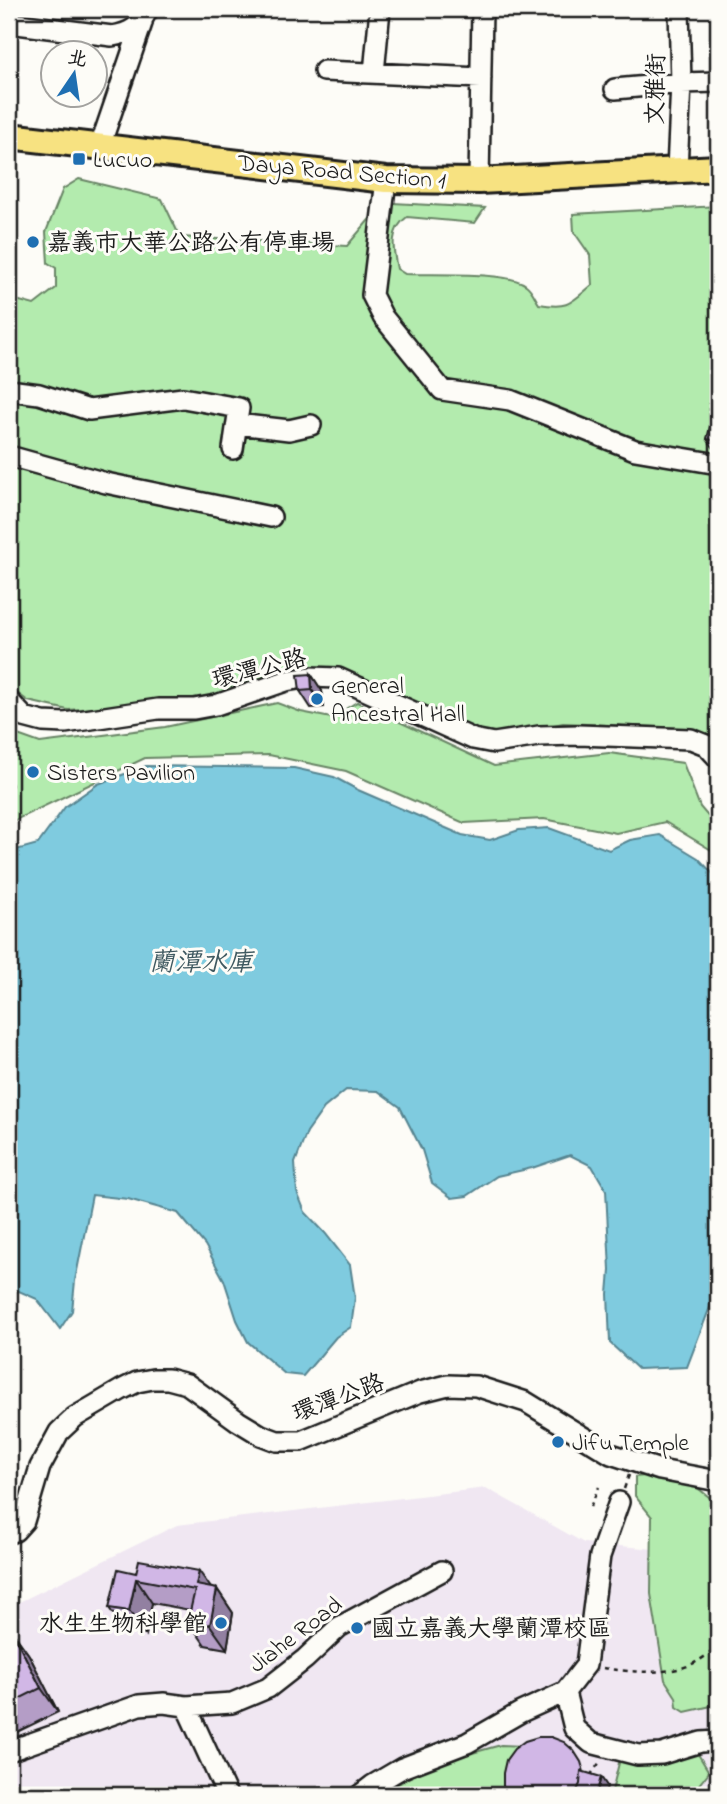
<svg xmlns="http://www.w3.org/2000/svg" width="727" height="1804" viewBox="0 0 727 1804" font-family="'Indie Flower','LXGW WenKai TC',sans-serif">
  <rect width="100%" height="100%" fill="#fdfcf7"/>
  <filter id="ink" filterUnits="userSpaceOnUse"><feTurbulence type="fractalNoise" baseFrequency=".0143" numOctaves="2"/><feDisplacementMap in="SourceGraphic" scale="14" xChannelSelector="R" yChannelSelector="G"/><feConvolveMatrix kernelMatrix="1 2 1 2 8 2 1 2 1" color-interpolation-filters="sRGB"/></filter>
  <g filter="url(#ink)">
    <path fill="#f0e7f2" d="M486 1488 584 1543 667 1550 718 1652V1795H9V1607L177 1525Z"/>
    <path fill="#b3ebae" stroke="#688465" stroke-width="2" d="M79 179 162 199 180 237 347 246 373 215 393 203 485 208 475 223 407 217C389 230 393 249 397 269L405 274C431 275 508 271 526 285 532 289 535 298 539 304 568 309 570 304 592 285L590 255 574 232 573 214 718 206V749L698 733 679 728 563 723 492 738 334 670 295 666 202 700 68 710 28 701 9 687V298L34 305 56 288V268L48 263 46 232 63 189Z
      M357 702 494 766 609 753 683 763 700 807 718 828V854L665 822 616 833 544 819 464 823 346 771 269 755 145 758 9 823V732L40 743 80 738 165 727 277 703 301 712 331 718Z
      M654 1475 695 1486 718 1504V1708L716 1705 685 1712 677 1707 676 1697 665 1680 651 1594 652 1517 635 1496V1477Z
      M666 1742 698 1754 709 1772 697 1787 685 1795H611L620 1759Z
      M501 1745 523 1746 510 1795H383C416 1768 460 1756 501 1745Z"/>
    <path fill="#7fcbdf" stroke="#578591" stroke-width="2" d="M146 766 294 768 334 777 358 790 462 835 490 840 519 830 549 828 609 850 630 840 660 835 698 858 718 879V1286L687 1367 638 1369 610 1343 608 1294 610 1270 606 1190 592 1166 570 1155 532 1168 497 1176 467 1196 452 1198 432 1183 422 1150 400 1107 378 1091 346 1090 324 1108 307 1132 295 1163 297 1192 305 1212 325 1233 350 1265 355 1298 351 1327 336 1337 303 1376 285 1374 248 1342 237 1320 224 1280 205 1245 178 1213 128 1199 92 1195 75 1281 72 1311 60 1329 37 1299 19 1291 9 1294V852L38 844 65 807 98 784Z"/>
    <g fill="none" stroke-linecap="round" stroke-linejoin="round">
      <g stroke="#1c1c1c" stroke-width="24">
        <path id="minor" d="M9 23 112 36C131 33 140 27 148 9
          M324 71 481 78
          M374 73 380 9
          M615 89 681 83 718 82
          M100 146 142 23
          M677 170 681 83 679 9
          M386 180 372 295 383 317 442 390 510 400 635 450 718 464
          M479 181 482 9
          M9 390 39 394 89 410 183 398 239 408 233 449
          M237 424 289 430 311 425
          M9 456 106 483 271 517
          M9 701 24 717 43 722 65 723 158 709H194L216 705 286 681 310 677 338 678 473 739 494 743 539 736 578 735 691 739 706 745 718 758
          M9 1533 15 1531 24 1521 40 1467 59 1432 75 1417 121 1390 137 1382 153 1379H168L187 1384 238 1421 261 1435 277 1441H301L420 1392 448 1385 476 1386 526 1402 611 1454 660 1470 718 1481
          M565 1692 574 1728 591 1743 638 1755 662 1754 701 1742 718 1741
          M186 1706 227 1795
          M9 1751 139 1705 164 1703 186 1706 232 1703 268 1688 305 1659 339 1627 442 1571
          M360 1795 373 1785 402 1768 467 1743 521 1712 565 1692 586 1665 600 1556 619 1502"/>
      </g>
      <g stroke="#1c1c1c" stroke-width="30">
        <path id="major" d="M9 136 386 180 479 181 718 168"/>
      </g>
      <path stroke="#1c1c1c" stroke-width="2.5" stroke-dasharray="5 5" stroke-linecap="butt" d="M624 1489 629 1475
        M590 1507 599 1487
        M603 1668C627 1672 668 1675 690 1665 700 1661 709 1653 718 1648
        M590 1776 600 1762
        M9 1782 25 1790 85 1792"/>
      <use href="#minor" stroke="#fdfcf7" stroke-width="19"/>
      <use href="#major" stroke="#f7e281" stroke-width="24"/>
    </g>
    <path fill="#b49dc6" stroke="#1c1c1c" stroke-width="2" d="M718 408V452L716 451 707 439Z
      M311 674 322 691 324 707 311 708 300 691Z
      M136 1573 217 1589 233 1613 227 1649 205 1645 188 1620 190 1610 152 1603 146 1635 126 1632 109 1608Z
      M12 1631 29 1655 58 1712 9 1736V1633Z"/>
    <path fill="#9280a1" stroke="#1c1c1c" stroke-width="2" d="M311 674 322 691 324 707 312 690Z
      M9 733 15 743 12 750 9 745Z
      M9 778 12 785 9 793Z
      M199 1571 216 1595 217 1589 233 1613 227 1649 210 1625 196 1585Z
      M136 1579 152 1603 146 1635 129 1611Z
      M12 1631 29 1655 58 1712 41 1688Z
      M601 1777 607 1786 605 1795H596Z"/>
    <path fill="#d1b7e6" stroke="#1c1c1c" stroke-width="2" d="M715 407 718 408V441L707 439Z
      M311 674 312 690 300 691 298 675Z
      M139 1560 199 1571 196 1585 217 1589 210 1625 188 1620 195 1590 136 1579 129 1611 109 1608 118 1569 136 1573Z
      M12 1631 41 1688 9 1704V1633Z
      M538 1737H551L564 1742 574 1751 581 1762 584 1772 581 1771 580 1784 575 1795H507L503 1786V1773L506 1760 514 1749 525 1741Z
      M581 1771 601 1777 596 1795H575L580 1784Z"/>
  </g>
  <g fill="#1f6fb2" stroke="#fdfcf7" stroke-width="2.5">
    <rect x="72" y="152" width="14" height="14" rx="3.5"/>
    <circle cx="33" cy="242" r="7"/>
    <circle cx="317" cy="699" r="7"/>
    <circle cx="33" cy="772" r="7"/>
    <circle cx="558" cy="1442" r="7"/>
    <circle cx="221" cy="1623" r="7"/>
    <circle cx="357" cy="1628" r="7"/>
  </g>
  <g text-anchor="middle" stroke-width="6" stroke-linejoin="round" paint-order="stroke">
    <g font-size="24" fill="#1c1c1c" stroke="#fdfcf7">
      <text transform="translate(655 89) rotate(-89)" y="8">文雅街</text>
      <text transform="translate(342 171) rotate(5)" y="8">Daya Road Section 1</text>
      <text transform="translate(259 668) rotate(-14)" y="8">環潭公路</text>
      <text transform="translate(338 1397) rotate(-20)" y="8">環潭公路</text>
      <text transform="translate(295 1634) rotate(-37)" y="8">Jiahe Road</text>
    </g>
    <g font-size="24" fill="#1c1c1c" stroke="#fdfcf7" text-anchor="start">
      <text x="93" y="167">Lucuo</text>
      <text x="47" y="250">嘉義市大華公路公有停車場</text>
      <text x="331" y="693">General<tspan x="331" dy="28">Ancestral Hall</tspan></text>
      <text x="47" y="780">Sisters Pavilion</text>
      <text x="572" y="1450">Jifu Temple</text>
      <text x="207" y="1631" text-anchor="end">水生生物科學館</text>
      <text x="371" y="1636">國立嘉義大學蘭潭校區</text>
    </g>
    <g font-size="26" font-style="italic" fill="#3f5960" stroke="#fdfcf7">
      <text x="201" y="970">蘭潭水庫</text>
    </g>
  </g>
  <rect width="727" height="1804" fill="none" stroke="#fdfcf7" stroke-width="35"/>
  <rect x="18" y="18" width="692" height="1769" fill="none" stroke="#1c1c1c" stroke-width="2.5" filter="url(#ink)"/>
  <g transform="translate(74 74) rotate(13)"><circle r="33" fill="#fdfcf7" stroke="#a3a29f" stroke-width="2"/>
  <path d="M0-5L12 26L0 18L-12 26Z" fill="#1f6fb2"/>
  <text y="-10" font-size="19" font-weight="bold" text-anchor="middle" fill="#1c1c1c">北</text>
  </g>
</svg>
